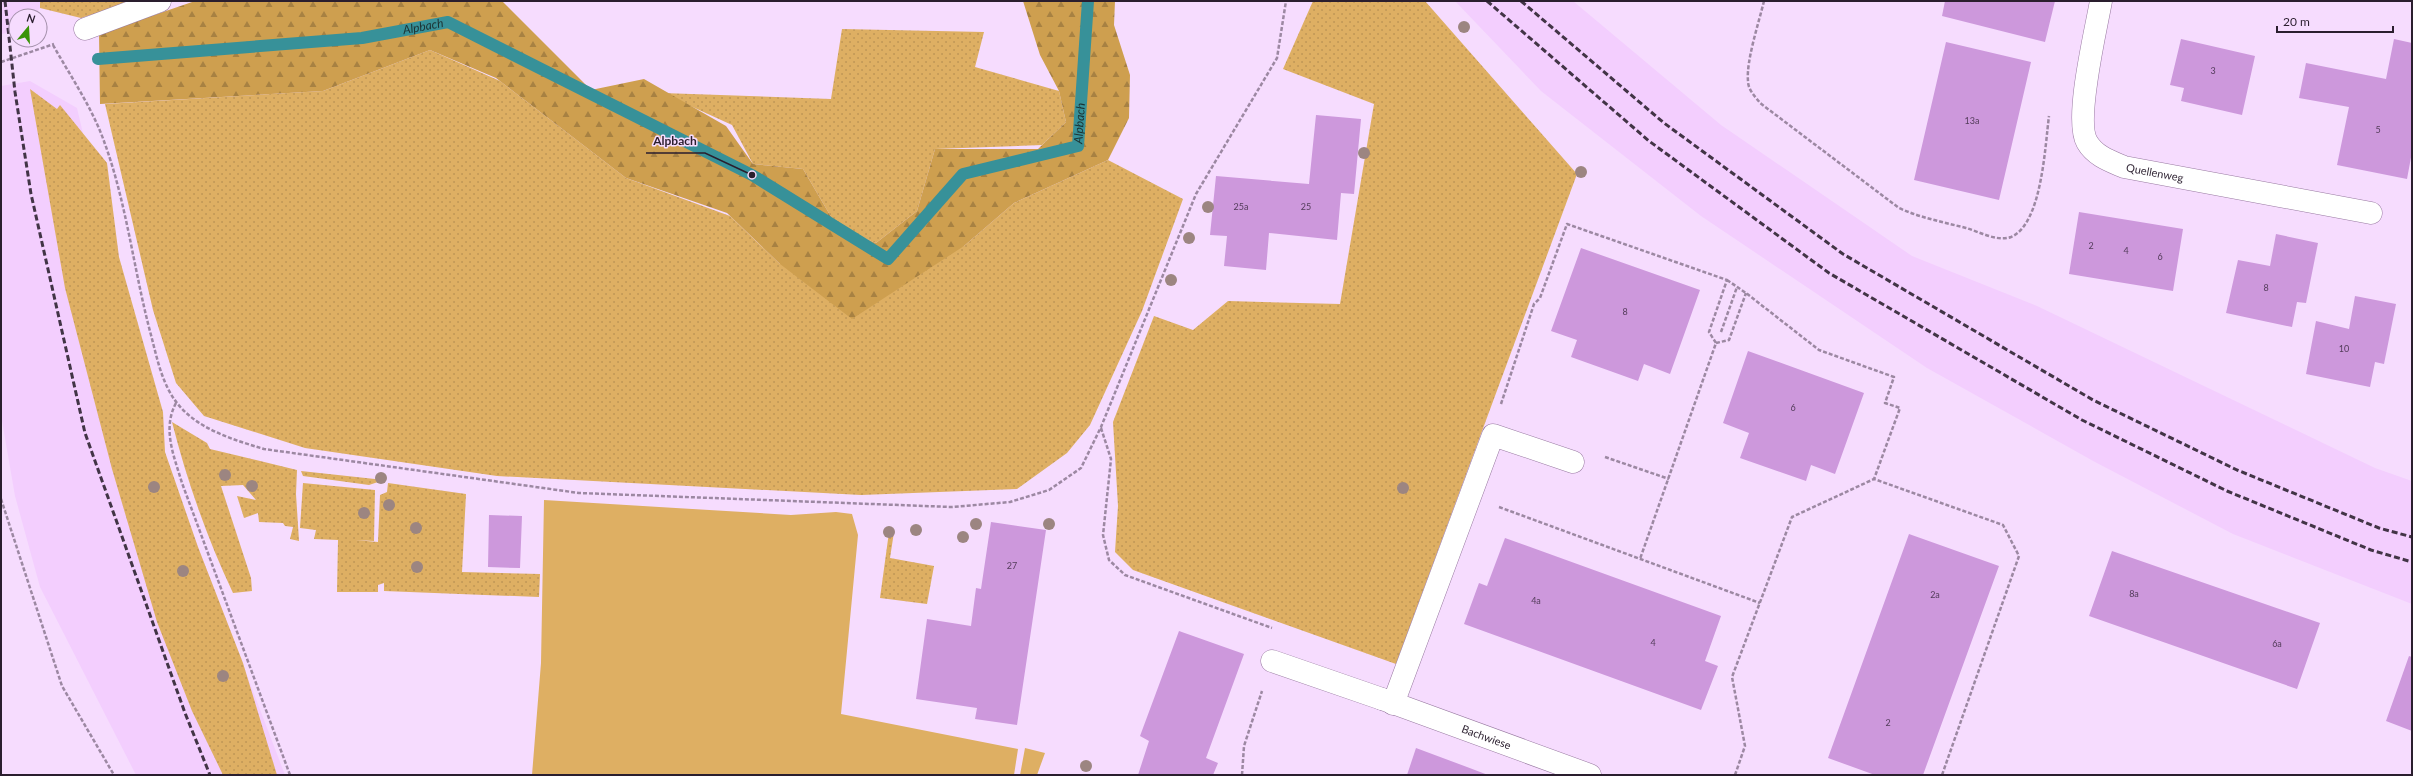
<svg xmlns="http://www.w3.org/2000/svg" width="2413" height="776" viewBox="0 0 2413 776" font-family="Lato,sans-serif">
  <defs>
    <pattern id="grass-dots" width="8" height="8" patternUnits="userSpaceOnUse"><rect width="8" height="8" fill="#deaf63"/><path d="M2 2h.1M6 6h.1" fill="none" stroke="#bf9656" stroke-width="1.8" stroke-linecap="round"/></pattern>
    <pattern id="forest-firs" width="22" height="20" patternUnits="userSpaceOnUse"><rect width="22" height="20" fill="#ce9f4f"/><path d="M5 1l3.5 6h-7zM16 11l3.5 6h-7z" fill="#a78142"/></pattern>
  </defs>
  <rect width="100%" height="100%" fill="#f6dcfe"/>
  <path fill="#f3cefe" d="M1 1H40V8L34 16H16V32L1 34Z
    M1455 1H1573L1721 125 1912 256 2037 306 2375 468 2412 481V604L2233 534 2095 462 1927 368 1701 216 1541 91Z
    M30 81 77 108 152 426 285 775H136L40 587 15 496 1 415V86Z"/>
  <path fill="url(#grass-dots)" d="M40 1H135L81 18 40 8Z
    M1313 1H1425L1577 174 1396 664 1133 570 1115 552 1118 506 1113 422 1154 316 1193 330 1228 301 1340 304 1374 104 1283 69Z
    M842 29 984 32 975 67 1059 91 1066 122 1042 145 935 149 917 211 876 243 837 227 803 169 753 164 732 125 662 93 831 99Z
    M430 50 500 81 626 178 730 216 780 264 964 246 1014 203 1108 160 1183 199 1142 311 1090 425 1067 453 1017 489 861 495 497 476 305 448 204 416 176 383 153 310 105 104 323 91Z
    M30 89 57 109 60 105 107 163 119 257 163 412 165 452 198 547 243 663 277 775H223L192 711 157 622 112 469 65 288Z
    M172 422 207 443 210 449 297 470 296 494 299 541 290 539 293 527 285 526 283 523 259 522 258 513 244 518 237 496 256 500 243 485 221 486 251 578 252 591 233 593C207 538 187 481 172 422Z
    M301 471 384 480 369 485 303 476Z
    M303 483 375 490 374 541 355 540 378 542 380 495 387 492 388 483 466 494 462 572 540 574 539 597 384 591V583L378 585V592H337L338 540 314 539 316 530 300 528Z
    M889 532H894L890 558 934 566 927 604 880 598Z"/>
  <path fill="url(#forest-firs)" d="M195 1H502L591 90 644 79 726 126 753 164 803 169 837 227 876 243 917 211 935 149H1038L1066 122 1059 91 1040 55 1023 1H1115L1114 25 1130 75 1129 118 1108 160 1014 203 964 246 852 319 780 264 727 213 626 178 496 78 430 50 323 91 100 104 99 34Z"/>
  <path fill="#deaf63" d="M544 500 791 515 836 512 852 514 858 535 841 714 1018 749 1014 775H532L541 663Z
    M1025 748 1045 753 1037 775H1020Z"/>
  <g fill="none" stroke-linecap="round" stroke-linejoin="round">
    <path stroke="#379199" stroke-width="12" id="s1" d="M98 59 362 38 448 22 752 175 888 259 963 174 1078 146 1088 1"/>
  </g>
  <path fill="#cd98dc" d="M1945 1H2055L2045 42 1942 16Z
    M2181 39 2255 56 2242 115 2181 101 2184 88 2170 85Z
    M2394 39 2412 43V152L2407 179 2337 165 2349 107 2299 98 2306 63 2386 79Z
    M1946 42 2031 62 1999 200 1914 180Z
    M1316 115 1361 119 1354 194 1341 193 1337 240 1269 233 1266 270 1224 266 1227 236 1210 235 1216 176 1309 184Z
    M2079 212 2183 229 2173 291 2069 274Z
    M2276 234 2318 243 2306 303 2297 302 2292 327 2226 313 2238 260 2270 266Z
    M1581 248 1700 290 1670 374 1644 364 1638 381 1571 357 1577 340 1551 331Z
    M2355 296 2396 304 2384 364 2375 362 2370 387 2306 374 2316 321 2349 329Z
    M1748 351 1864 393 1835 474 1811 465 1806 481 1740 458 1749 433 1723 423Z
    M489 515 522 516 520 568 488 567Z
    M991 522 1046 530 1017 725 975 719 977 708 916 699 927 619 971 626 976 588 981 589Z
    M1909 534 1999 566 1923 775H1875L1828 758Z
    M1505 538 1721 616 1705 661 1718 666 1701 710 1464 624 1479 583 1487 586Z
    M2112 551 2320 623 2297 689 2089 616Z
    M1179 631 1244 654 1206 758 1218 763 1213 775H1138L1149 741 1140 736Z
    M2409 656 2412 657V731L2386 721Z
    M1416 748 1467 767 1488 775H1407Z"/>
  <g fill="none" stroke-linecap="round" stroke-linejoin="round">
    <g stroke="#987aa1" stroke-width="23">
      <path id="lane" d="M1272 661 1382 699
        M1393 704 1493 435 1573 462"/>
    </g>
    <g stroke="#987aa1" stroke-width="23">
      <g id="street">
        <path id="s2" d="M2101 1C2096 30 2074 120 2087 142 2095 156 2110 161 2124 167L2371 213"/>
        <path d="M85 29 160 1"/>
        <path id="s3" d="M1382 699 1590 775"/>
      </g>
    </g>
    <path stroke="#9c88a2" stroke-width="2.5" stroke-dasharray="4 2" stroke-linecap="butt" d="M1764 1C1759 22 1746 61 1748 81 1748 90 1755 96 1760 103L1899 208C1921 218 1943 222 1966 228 1980 232 1997 242 2011 237 2042 224 2045 146 2049 116
      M53 45C71 77 93 109 105 144 127 205 134 272 151 335 157 358 162 384 177 403 197 429 234 440 264 449L579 493 952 507 1010 502 1049 490 1081 468 1101 427 1196 194 1277 58 1286 1
      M1 62 54 44
      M1727 280 1746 293 1819 350 1894 377 1885 403 1900 408 1874 479
      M1721 332 1737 287
      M1716 343 1729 340 1746 293
      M176 403C162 429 174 456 182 483L290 775
      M1501 404 1534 304 1540 298 1567 224 1727 280 1709 332 1716 343 1640 559
      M1101 428 1111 459 1103 535 1109 560 1125 575 1272 628
      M1605 457 1669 479
      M1 499 62 686 114 775
      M1499 507 1760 603
      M1242 775 1244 746 1262 691
      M1735 775 1745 746 1732 677 1792 517 1874 479 2003 525 2019 556 1942 775"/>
    <use href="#lane" stroke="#fff" stroke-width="22"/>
    <use href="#street" stroke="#fff" stroke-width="22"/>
    <path stroke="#423446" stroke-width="3" stroke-dasharray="6 3" stroke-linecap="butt" d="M5 1 15 92 31 194 85 433 185 713 210 775
      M1487 1 1649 141 1829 273 2082 420 2227 491 2371 550 2412 562
      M1521 1 1664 123 1843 254 2093 400 2237 470 2379 528 2412 537"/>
  </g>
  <g fill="#9c8581">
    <circle cx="1464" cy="27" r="6"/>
    <circle cx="1364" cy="153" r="6"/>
    <circle cx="1581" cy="172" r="6"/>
    <circle cx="1208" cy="207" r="6"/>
    <circle cx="1189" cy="238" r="6"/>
    <circle cx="1171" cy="280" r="6"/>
    <circle cx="225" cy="475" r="6"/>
    <circle cx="381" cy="478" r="6"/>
    <circle cx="252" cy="486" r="6"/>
    <circle cx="154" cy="487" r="6"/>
    <circle cx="1403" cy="488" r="6"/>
    <circle cx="389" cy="505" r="6"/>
    <circle cx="364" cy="513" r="6"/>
    <circle cx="976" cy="524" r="6"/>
    <circle cx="1049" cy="524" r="6"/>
    <circle cx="416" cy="528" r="6"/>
    <circle cx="916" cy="530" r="6"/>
    <circle cx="889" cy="532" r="6"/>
    <circle cx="963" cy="537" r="6"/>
    <circle cx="417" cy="567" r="6"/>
    <circle cx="183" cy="571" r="6"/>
    <circle cx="223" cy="676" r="6"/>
    <circle cx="1086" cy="766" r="6"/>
  </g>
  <g text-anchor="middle" stroke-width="3" stroke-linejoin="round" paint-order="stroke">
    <g font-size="9" fill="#533c5a">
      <text x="2213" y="74">3</text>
      <text x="1972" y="124">13a</text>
      <text x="2378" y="133">5</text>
      <text x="1241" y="210">25a</text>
      <text x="1306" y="210">25</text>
      <text x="2091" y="249">2</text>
      <text x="2126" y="254">4</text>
      <text x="2160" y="260">6</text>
      <text x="2266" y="291">8</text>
      <text x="1625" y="315">8</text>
      <text x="2344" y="352">10</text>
      <text x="1793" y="411">6</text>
      <text x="1012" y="569">27</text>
      <text x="2134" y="597">8a</text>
      <text x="1935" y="598">2a</text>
      <text x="1536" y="604">4a</text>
      <text x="1653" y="646">4</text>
      <text x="2277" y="647">6a</text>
      <text x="1888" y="726">2</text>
    </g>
    <g font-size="11" fill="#2a1e2e" stroke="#f6dcfe">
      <text dy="4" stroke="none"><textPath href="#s2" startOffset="220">Quellenweg</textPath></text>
      <text dy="4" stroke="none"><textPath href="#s3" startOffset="111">Bachwiese</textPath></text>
    </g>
    <g font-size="12" font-style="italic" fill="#1c3233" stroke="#f6dcfe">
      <text dy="4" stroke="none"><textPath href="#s1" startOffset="327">Alpbach</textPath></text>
      <text dy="4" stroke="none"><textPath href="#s1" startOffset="1107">Alpbach</textPath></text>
    </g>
  </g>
  <path fill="none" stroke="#2a1e2e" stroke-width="1.5" d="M752 175L705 153H646"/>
  <circle fill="#2a1e2e" stroke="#f6dcfe" stroke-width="1.5" cx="752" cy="175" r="4"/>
  <g font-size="12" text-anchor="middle" font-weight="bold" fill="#2a1e2e" stroke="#f6dcfe" stroke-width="3" stroke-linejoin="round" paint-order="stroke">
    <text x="675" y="145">Alpbach</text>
  </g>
  <rect width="2413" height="776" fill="none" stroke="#2a1e2e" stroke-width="4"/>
  <g transform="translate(28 28) rotate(18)"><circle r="19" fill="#f6dcfe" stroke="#a490ab"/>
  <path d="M0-3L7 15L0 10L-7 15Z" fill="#3a9307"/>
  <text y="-6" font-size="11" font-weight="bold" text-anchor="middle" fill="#2a1e2e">N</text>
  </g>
  <path d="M2277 26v6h116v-6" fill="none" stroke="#2a1e2e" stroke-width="2"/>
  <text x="2283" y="26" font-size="12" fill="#2a1e2e" stroke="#f6dcfe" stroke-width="3" paint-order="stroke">20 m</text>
</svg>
